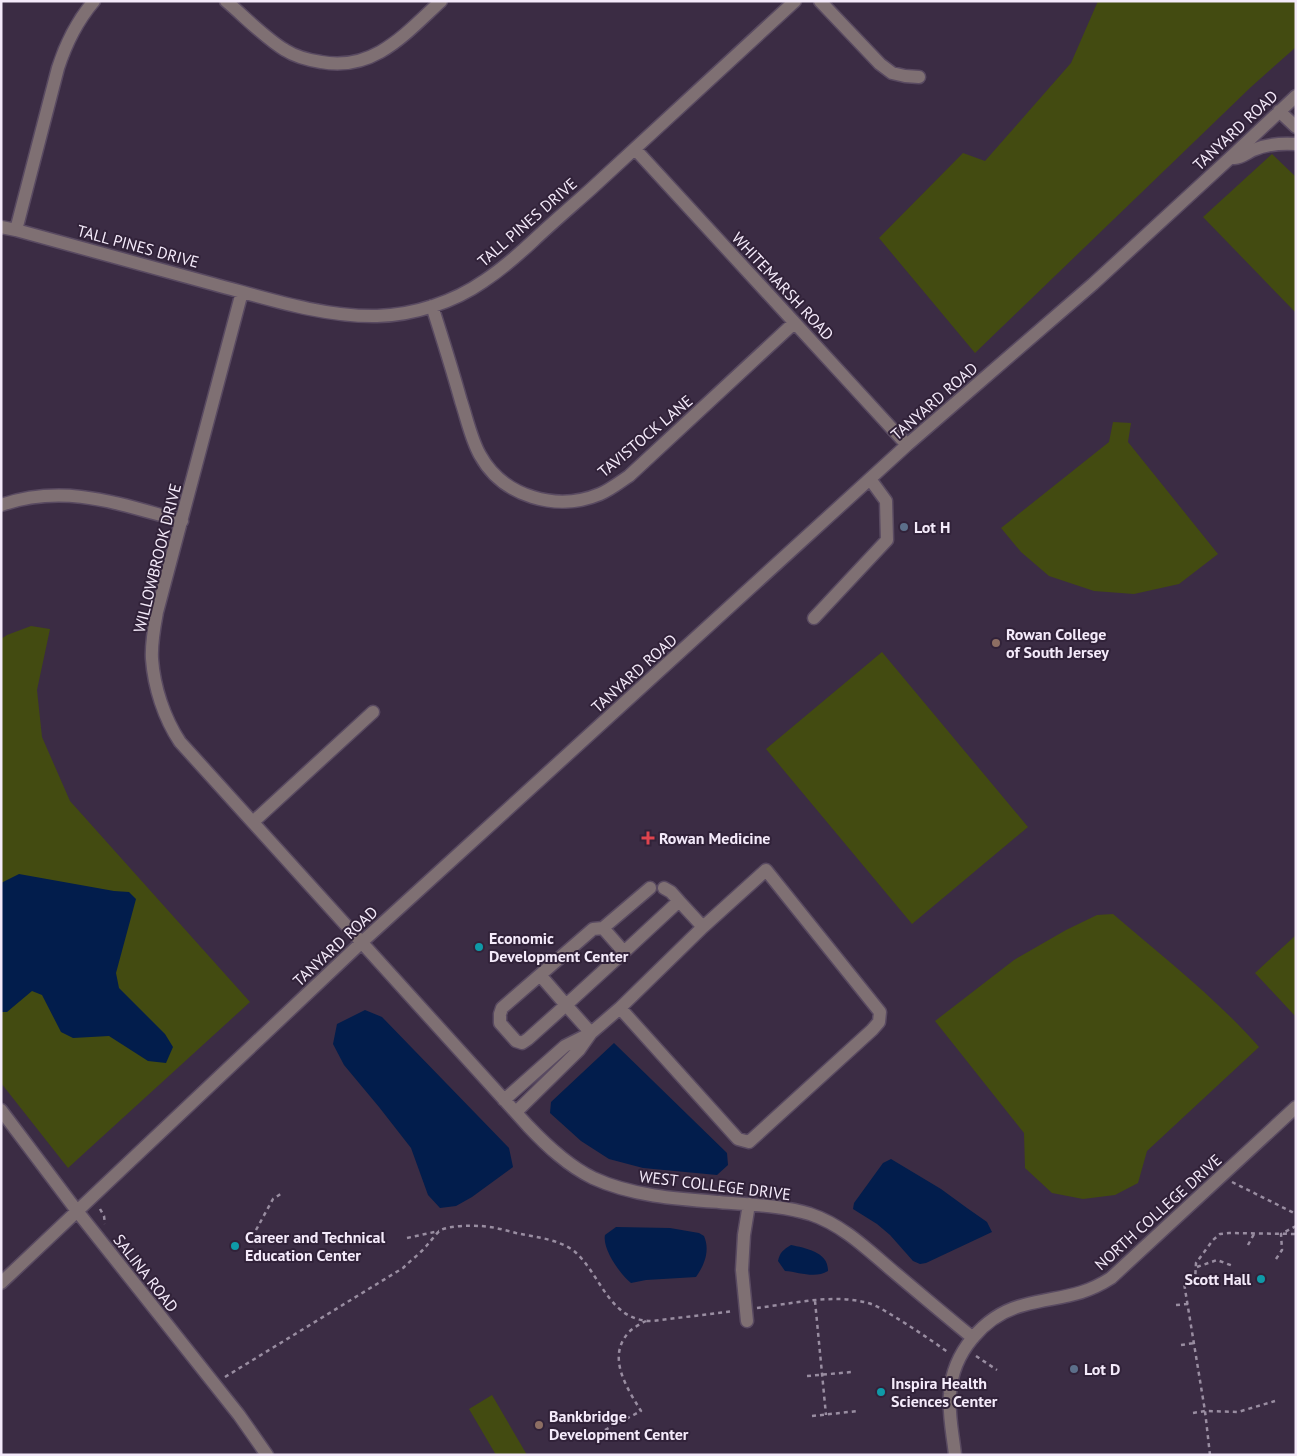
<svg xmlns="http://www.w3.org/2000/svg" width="1297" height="1456" viewBox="0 0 1297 1456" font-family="'PT Sans',sans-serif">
  <rect width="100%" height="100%" fill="#3b2c44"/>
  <path fill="#434b11" d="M1098 1H1296V47L1251 87 975 353 879 238 963 153 985 161 1071 63Z
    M1272 154 1296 177V313L1203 217Z
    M1113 422 1131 423 1128 442 1218 554 1179 584 1134 594 1094 591 1049 576 1021 552 1001 528 1109 442Z
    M31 626 50 629 37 690 42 737 70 801 250 1002 68 1168 1 1083V639L7 635Z
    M882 652 1028 827 912 924 766 749Z
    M1113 914C1163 957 1216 998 1259 1047L1147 1151 1138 1183 1115 1195 1083 1199 1052 1193 1025 1168 1024 1133 935 1021 1014 960 1066 930 1097 915Z
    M1296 935V1017L1255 973Z
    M492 1395 527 1455H496L469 1409Z"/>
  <path fill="#021d4c" d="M19 874 114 891 129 892 136 899 116 973 119 988 165 1034 173 1047 166 1063 148 1061 109 1036 73 1038 61 1032 42 995 32 991 7 1012H1V883Z
    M365 1010 382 1017 509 1148 513 1167 472 1197 456 1206 440 1208 428 1195 411 1148 379 1107 344 1065 333 1044 337 1024Z
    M614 1043 727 1153 728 1165 717 1175 643 1168 609 1159 581 1141 550 1113 551 1102Z
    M891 1159 941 1189 967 1208 987 1222 992 1232 926 1263 920 1264 913 1261 890 1235 877 1224 853 1209 854 1203 883 1163Z
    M616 1227 670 1228 699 1233 704 1236C710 1250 705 1264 696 1277L646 1280 631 1283C620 1274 602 1249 605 1235Z
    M791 1245C805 1248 829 1252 828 1271 815 1279 799 1272 785 1271L778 1261C780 1252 783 1250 791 1245Z"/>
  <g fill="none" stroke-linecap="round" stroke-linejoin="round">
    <g stroke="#594a61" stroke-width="15">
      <path id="minor" d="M226 1C244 16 266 39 285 50 296 57 308 60 321 62 374 72 406 33 441 1
        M820 1 880 64 892 73 905 76 919 77
        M1279 111 1296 127
        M635 149 907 445
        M1235 158C1241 158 1247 153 1253 150 1267 144 1281 143 1296 144
        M1 227 16 230C81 248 147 266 213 284 266 298 322 317 377 316 414 315 454 302 484 281 502 269 518 255 533 241 552 223 572 206 591 189 659 127 727 64 795 1
        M16 230 58 68C66 43 77 21 94 1
        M242 292 157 612C154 628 151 643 152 659 154 687 164 718 180 742L528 1126C547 1146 568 1166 593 1178 632 1196 677 1199 719 1202 750 1205 780 1205 810 1214 843 1225 868 1250 894 1272 920 1294 946 1316 973 1338
        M432 306C442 337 452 369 461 401 467 419 471 439 480 455 503 497 557 512 600 494 610 490 620 482 629 476L794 323
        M1 505C66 483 119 504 182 521
        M814 618 887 540 886 501 870 479
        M253 822 373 712
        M766 870 880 1012 879 1022 872 1030 749 1142 738 1139 620 1008 591 1033 566 1005 528 1039 522 1043 516 1041 500 1023V1014L502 1008 593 929 603 928 624 952 679 901 703 927Z
        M664 888 671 892 679 901
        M603 928 650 888
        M540 975 566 1005 624 952
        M620 1008 703 927
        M504 1100 565 1046 591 1033 579 1050 516 1112
        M1 1110 77 1211 239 1415 267 1455
        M1 1283 362 942 907 445 1093 284 1230 158 1296 96
        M747 1321 742 1270 744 1235 749 1204
        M955 1455C953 1435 948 1414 950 1394 952 1353 984 1315 1024 1305 1058 1296 1080 1298 1111 1278L1296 1107"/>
    </g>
    <path stroke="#998da1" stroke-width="2.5" stroke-dasharray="4 4" stroke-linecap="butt" d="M1232 1182 1296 1214
      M100 1209 104 1216 105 1224
      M256 1230 273 1199 282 1193
      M407 1238 439 1231
      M1248 1245 1254 1234
      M1276 1259 1282 1250 1281 1234 1296 1226
      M1197 1267 1217 1260 1233 1266
      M815 1301 826 1415
      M1176 1305 1188 1304
      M757 1308C790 1304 831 1294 864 1302 875 1304 885 1311 895 1317 913 1328 931 1340 949 1353
      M1181 1345 1194 1343
      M976 1356 997 1370
      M807 1376 852 1372
      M225 1377 403 1268C411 1260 421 1253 428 1244 432 1240 436 1233 441 1230 449 1226 469 1225 479 1226 491 1226 504 1230 516 1233 535 1237 558 1239 574 1251 601 1274 609 1322 653 1321L734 1311
      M1193 1413 1205 1411 1238 1412 1275 1401
      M812 1416 858 1411
      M605 1430 641 1411C627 1388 606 1357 629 1332 633 1328 640 1324 646 1321
      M1210 1455 1205 1411 1184 1283 1195 1281 1196 1263 1213 1240 1220 1234 1229 1233 1296 1234"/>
    <use href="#minor" stroke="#7f7073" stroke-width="12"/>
  </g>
  <g fill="#5c6f8a" stroke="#312239" stroke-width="2">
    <circle cx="904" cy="527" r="5"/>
    <circle cx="1074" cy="1369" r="5"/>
  </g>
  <g fill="#8d6e63" stroke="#312239" stroke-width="2">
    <circle cx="996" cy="643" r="5"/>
    <circle cx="539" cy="1425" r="5"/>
  </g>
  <path fill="#e0444e" stroke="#312239" stroke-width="2" d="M645.5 830.5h5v5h5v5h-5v5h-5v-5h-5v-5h5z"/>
  <g fill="#0f9aa8" stroke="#312239" stroke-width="2">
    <circle cx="479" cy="947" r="5"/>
    <circle cx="235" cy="1246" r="5"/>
    <circle cx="1261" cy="1279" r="5"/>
    <circle cx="881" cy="1392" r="5"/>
  </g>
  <g text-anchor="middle" stroke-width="4" stroke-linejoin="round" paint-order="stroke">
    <g font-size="16" fill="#f4eafa" stroke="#312239">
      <text transform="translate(1235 130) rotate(-43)" y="6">TANYARD ROAD</text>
      <text transform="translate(527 222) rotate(-41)" y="6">TALL PINES DRIVE</text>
      <text transform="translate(138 246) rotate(15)" y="6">TALL PINES DRIVE</text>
      <text transform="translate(783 286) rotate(47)" y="6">WHITEMARSH ROAD</text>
      <text transform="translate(934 401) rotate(-41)" y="6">TANYARD ROAD</text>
      <text transform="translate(645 436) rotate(-40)" y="6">TAVISTOCK LANE</text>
      <text transform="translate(157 558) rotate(-76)" y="6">WILLOWBROOK DRIVE</text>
      <text transform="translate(634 673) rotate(-42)" y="6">TANYARD ROAD</text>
      <text transform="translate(335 946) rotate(-43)" y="6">TANYARD ROAD</text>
      <text transform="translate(715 1185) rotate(7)" y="6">WEST COLLEGE DRIVE</text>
      <text transform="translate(1158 1212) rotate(-42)" y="6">NORTH COLLEGE DRIVE</text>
      <text transform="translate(146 1273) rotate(52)" y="6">SALINA ROAD</text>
    </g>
    <g font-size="16" font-weight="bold" fill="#f4eafa" stroke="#312239" text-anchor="start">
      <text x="914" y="533">Lot H</text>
      <text x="1006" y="640">Rowan College<tspan x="1006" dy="18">of South Jersey</tspan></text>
      <text x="659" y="844">Rowan Medicine</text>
      <text x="489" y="944">Economic<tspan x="489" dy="18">Development Center</tspan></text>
      <text x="245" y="1243">Career and Technical<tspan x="245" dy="18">Education Center</tspan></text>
      <text x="1251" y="1285" text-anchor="end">Scott Hall</text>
      <text x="1084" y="1375">Lot D</text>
      <text x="891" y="1389">Inspira Health<tspan x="891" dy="18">Sciences Center</tspan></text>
      <text x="549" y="1422">Bankbridge<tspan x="549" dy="18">Development Center</tspan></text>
    </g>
  </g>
  <rect width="1297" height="1456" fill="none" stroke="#f4eafa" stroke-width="5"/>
</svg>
